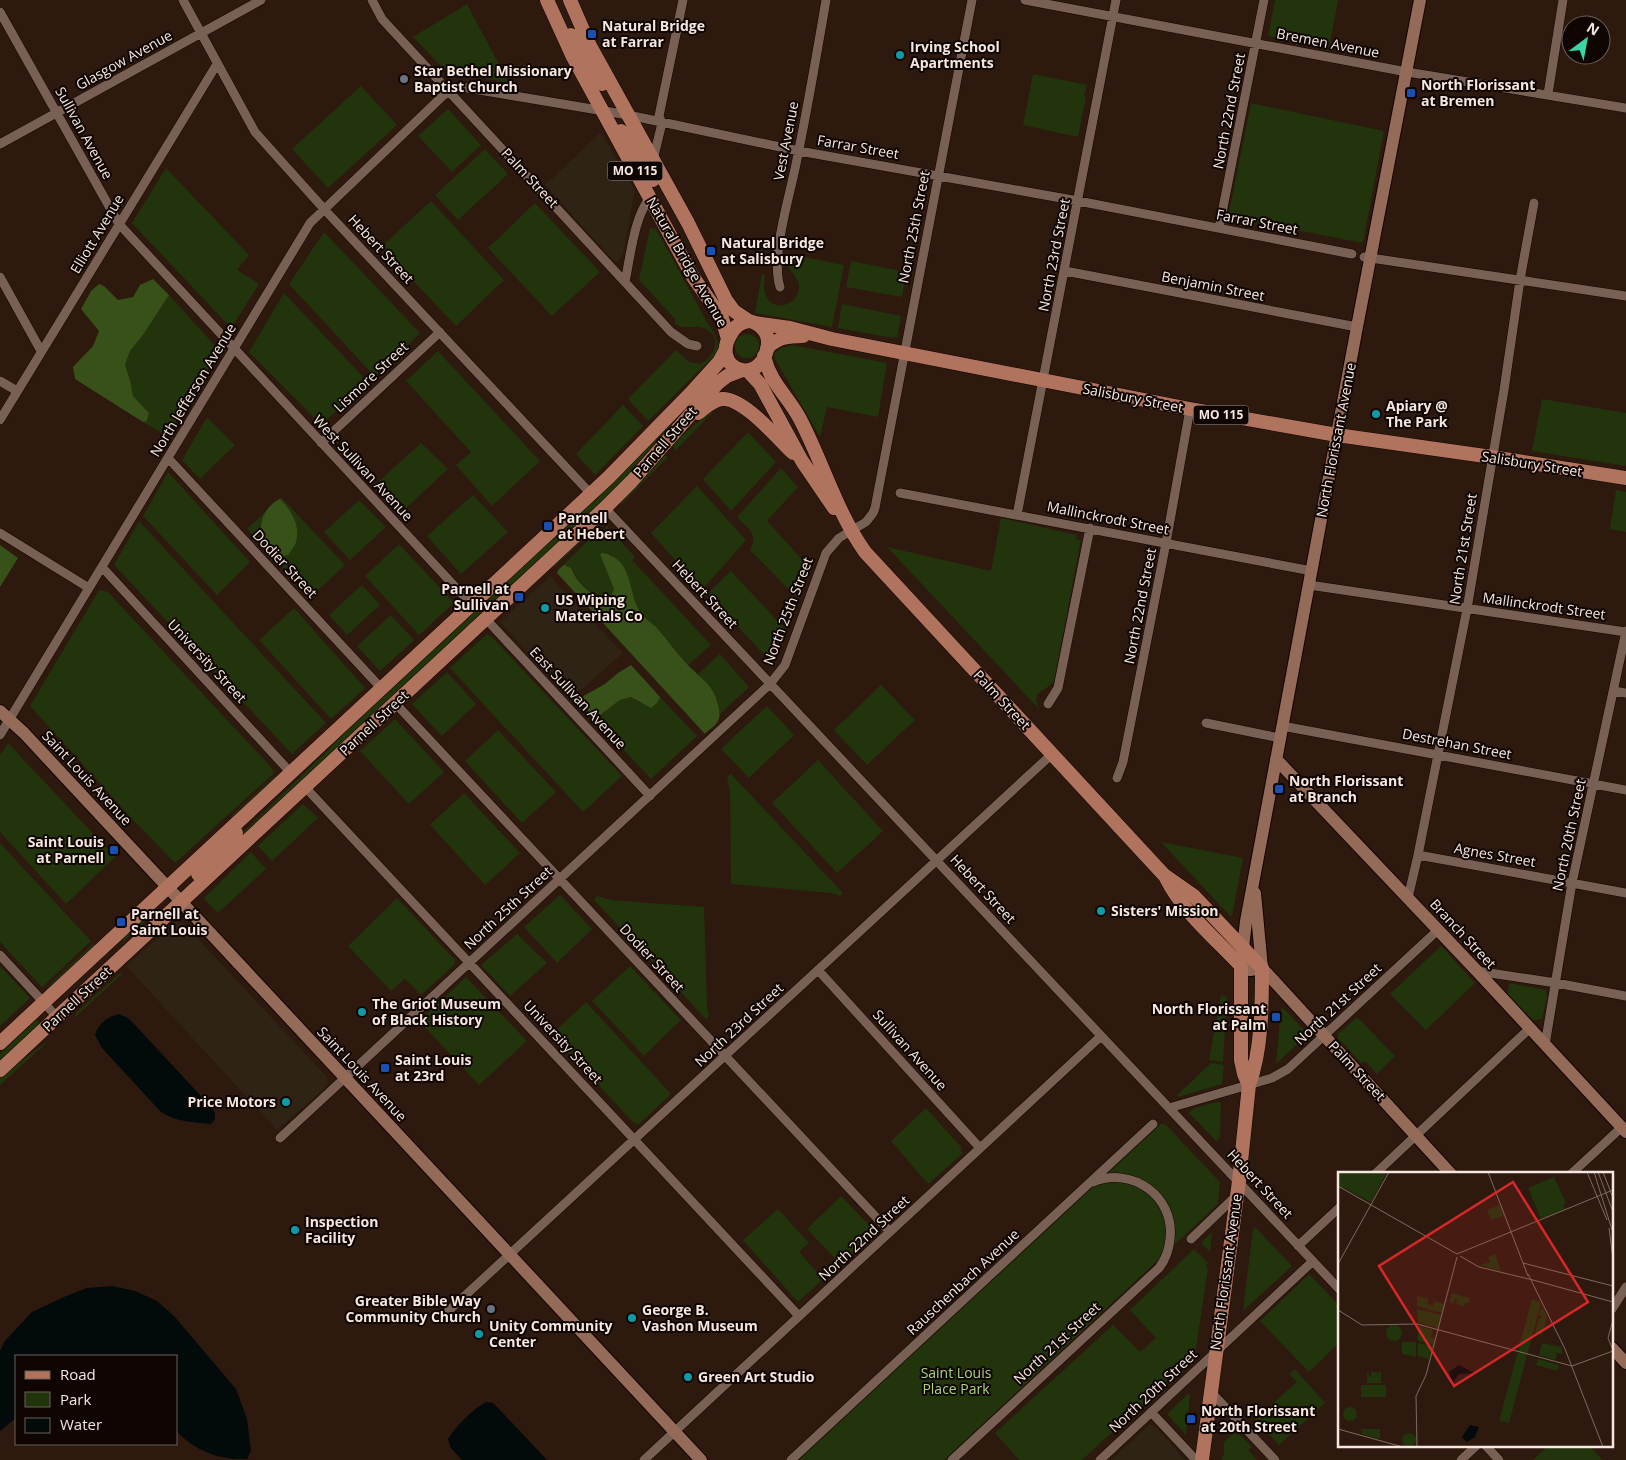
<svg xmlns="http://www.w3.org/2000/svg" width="1626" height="1460" viewBox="0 0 1626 1460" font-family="'Open Sans',sans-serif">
  <rect width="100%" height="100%" fill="#2d190e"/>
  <path fill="#2e2315" d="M601 132 635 191 623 254 618 262 614 261 545 185Z
    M550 576 623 653 571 699 500 622Z
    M177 921 185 925 327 1077 328 1083 324 1089 277 1130 127 967V965Z
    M1150 1424 1156 1427 1185 1460H1111Z"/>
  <path fill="#22340b" d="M1275 0H1338L1329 50 1326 51V48L1268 36Z
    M467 4 509 83 446 71 413 37Z
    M1033 74 1087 85 1084 96 1086 97 1078 137 1023 125Z
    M361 86 397 125 328 188 292 149Z
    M1251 103 1384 131 1363 243 1228 217Z
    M448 109 481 145 452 172 418 136Z
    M485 149 508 174 458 220 435 195Z
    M166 168 249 255 237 270 259 284 232 327H230L132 223Z
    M431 201 504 280 456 326 381 247Z
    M535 203 600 272 552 316 488 248Z
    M650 228 656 229 717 340 719 347 716 354 648 421 628 399 676 350 689 362 700 364C715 358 723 336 704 328 693 324 684 331 674 323L676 320 639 280Z
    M324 232 420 333 375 377 289 284Z
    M785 253 844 265 832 327 755 313 762 274 765 275C757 317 799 310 799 287 800 275 785 272 785 253Z
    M851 261 906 272 902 297 846 287Z
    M284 293 368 382 321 425 249 352Z
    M169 295 220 351 167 436 143 422 147 421 149 413 133 396 130 380 125 365 130 351 143 335Z
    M842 304 901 316 897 338 893 336V338L838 328Z
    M735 346a12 12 0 1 1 24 0a12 12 0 1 1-24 0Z
    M792 345 887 363 878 417 827 407 820 437 774 357 775 352 781 348Z
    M438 351 540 461 492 506 456 465 471 452 406 381Z
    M701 388 705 392 612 494 241 839 239 836 325 753 358 717 460 622 485 603Z
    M1542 399 1626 413V466L1532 451Z
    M623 405 643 426 595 475 576 454Z
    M713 411V412L675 451 673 446 674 443 693 426Z
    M207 417 235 445 200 479 182 460Z
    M748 432 776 462 731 511 703 479Z
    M421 443 448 469 402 512 376 484Z
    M662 455 668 457 621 505V500Z
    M781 468 798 487 767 521 808 566 796 597 750 550C759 533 748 529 737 517Z
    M168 472 250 562 217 595 143 516Z
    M697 486 746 540 702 590 651 533Z
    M1616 490 1626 492V532L1610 529Z
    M473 495 508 532 461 574 427 536Z
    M281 497 345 565 311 597 247 529Z
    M359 500 386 527 350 560 324 532Z
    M1001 518 1077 535 1076 539 1081 540 1054 681C1044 694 1031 688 1039 709L887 547 991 571Z
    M139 521 326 723 292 754 114 565Z
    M600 524 553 568 554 564 596 525Z
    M607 526 635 557 632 560 711 645 688 665C678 653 667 639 655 627 647 618 638 612 634 600 626 579 632 568 610 554L614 589 611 596 603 601C588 591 579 584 571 568L564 566 559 569 601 528 604 532Z
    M399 544 454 603 419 635 365 576Z
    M731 571 784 628 772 663 707 594Z
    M362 585 380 605 347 635 329 615Z
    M99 590 108 592 271 767 274 773 175 863 135 822 30 706Z
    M294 608 365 688 331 719 259 640Z
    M391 615 414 640 380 671 357 646Z
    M487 634 493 638 622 776 583 812 450 668Z
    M720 654 749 687 720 714 717 699 698 674Z
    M447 672 476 704 442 736 412 704Z
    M881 685 915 720 867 765 834 730Z
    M631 697 640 703 658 702 660 697 697 736 651 779 595 719 620 700Z
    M767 706 794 735 749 778 721 749Z
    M395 719 444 772 409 804 360 751Z
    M498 730 556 792 522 823 465 761Z
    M8 743 115 857 66 904 0 832V755Z
    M818 760 883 831 837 873 772 803Z
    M731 774 843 893 840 896 831 893 731 884 730 792 727 777Z
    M276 775 274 780 233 817H230Z
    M464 793 520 853 485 885 430 825Z
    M303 804 318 818 272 861 258 846Z
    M1161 842 1243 858 1232 916H1230Z
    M0 843 91 941 42 987 0 942Z
    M251 852 266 869 218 913 204 899 205 897Z
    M560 895 592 929 557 963 524 927Z
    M597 896 611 900 704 907 707 1007 709 1016 706 1019 594 900Z
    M397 898 455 960 454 965 421 995 405 979 391 991 348 946Z
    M152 911 153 914 124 941 121 938Z
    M517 934 547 963 510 996 481 965Z
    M94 943V946L55 983 46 988Z
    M1441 946 1475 983 1426 1030 1390 994Z
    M0 966 30 998 0 1026Z
    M630 966 681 1020 644 1056 592 1001Z
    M120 973 122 974 73 1019 77 1012Z
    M466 977 527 1041 479 1085 419 1021Z
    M1509 983 1546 990 1547 997 1542 1019 1533 1020 1508 994Z
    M1221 995 1227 997 1223 1062 1209 1060Z
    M586 1002 671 1094 638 1125 633 1122 551 1035Z
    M1283 1008 1308 1034 1276 1064 1281 1009Z
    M1357 1017 1395 1056 1377 1074 1365 1061 1361 1063 1338 1038V1034Z
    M36 1020 40 1025 0 1062V1054Z
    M53 1037 0 1085V1077Z
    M1211 1063 1224 1065 1222 1084 1178 1097 1177 1095Z
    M1217 1102 1221 1103 1220 1138 1216 1141 1189 1113 1194 1108Z
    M926 1108 962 1148 960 1150 963 1153 928 1184 891 1141Z
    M1162 1123 1166 1125 1220 1182 1218 1204 944 1460H799Z
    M841 1196 876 1232 842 1266 807 1229Z
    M778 1209 809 1243 799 1252 823 1279 798 1302 743 1240Z
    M1255 1227 1292 1266 1243 1311 1253 1229Z
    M1212 1232 1210 1252 1201 1243Z
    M1194 1249 1208 1263 1206 1265 1208 1269 1195 1355 1082 1460H1019L995 1433 1113 1325 1140 1352 1156 1338 1130 1310Z
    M1309 1274 1340 1306V1342L1309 1372 1260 1321Z
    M1295 1369 1325 1403 1279 1445 1255 1419 1297 1382 1289 1374Z
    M1189 1393 1190 1395 1186 1435 1167 1414Z
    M1235 1432 1239 1434 1252 1447 1248 1450 1257 1460H1222L1224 1453V1442Z
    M1548 1446H1590L1602 1460H1533Z"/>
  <path fill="#375119" d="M153 279 169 295 143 335 130 351 125 365 130 380 133 396 149 413 147 421 143 422 75 379 73 367 93 346 99 331 81 309 91 291 99 284 104 286 118 300 133 297 140 285Z
    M280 499C291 510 301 526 296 542 295 546 291 551 288 555L276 558C273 555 267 551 265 547 256 529 262 507 280 499Z
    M0 545 18 558 0 587Z
    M603 553C635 560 626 591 641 613 645 618 650 622 655 626 666 638 676 652 687 664 702 680 715 685 719 709 720 715 720 719 716 724 714 727 708 730 705 734L557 573 559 569 564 565 571 568C578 584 588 592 603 600L611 596 614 589 600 554Z
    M631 665 660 697 658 702 651 708 631 697 620 700 595 719 581 703 580 698 605 684 618 673Z"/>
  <path fill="#020a0a" d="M119 1014 128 1018 135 1025 212 1108 215 1113V1119L211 1124C193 1122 176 1122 161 1112L102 1048 95 1035C99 1023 107 1017 119 1014Z
    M112 1286 135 1291 157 1301 174 1316 236 1389 247 1419 251 1451 247 1459C218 1460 196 1451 176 1431V1356H16V1418L0 1431V1351L4 1342 32 1312 64 1297 87 1288Z
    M486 1402 493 1403 500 1410 547 1460H462L451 1448 448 1439C457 1425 471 1411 486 1402Z"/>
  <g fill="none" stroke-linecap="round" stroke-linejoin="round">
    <g stroke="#140400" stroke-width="10">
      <path id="street" d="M183 0 255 132 324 209 591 494
        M372 0 382 19 671 332 688 344 697 346
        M1025 0 1407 72 1626 108
        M0 12 119 224 472 605
        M1548 94 1563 0
        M0 144 261 0
        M653 160 662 123 659 116 683 0
        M1219 228 1264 0
        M1364 257 1626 296
        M1065 271 1357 327
        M0 277 41 351
        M625 282C630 259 634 216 650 198
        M780 287C770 255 791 193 797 159 808 106 817 53 826 0
        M0 381 17 391
        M0 420 217 64
        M321 443 440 332
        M168 458 382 689
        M900 493 1312 571
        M605 508 1340 1290
        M1017 515 1116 0
        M0 533 89 588
        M102 567 291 773
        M1309 585 1626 632
        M486 619 650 796
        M1614 691 1626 693
        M395 703 890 1232
        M1048 704 1058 688 1090 528
        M1206 723 1280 738
        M1282 726 1626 790
        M0 735 310 223 449 90 461 87 628 115 799 151 1078 201 1352 254
        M1117 778 1123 762 1166 543 1190 409
        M305 787 799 1316
        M1418 855 1626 893
        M1408 898 1418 855 1467 609 1504 390 1520 280 1534 203
        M0 955 57 1017
        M818 970 980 1148
        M1477 971 1556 983 1626 996
        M1545 1045 1572 883 1626 631
        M1169 1108 1272 1078 1288 1069 1438 930
        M280 1138 770 684 785 665 826 553 839 538 866 522 873 513 875 508 972 0
        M1375 1174 1529 1029
        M1571 1174 1622 1127
        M1191 1239 1236 1196
        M1298 1246 1340 1207
        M1612 1309 1626 1287
        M444 1315 1052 754
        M1211 1392 1275 1460
        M1151 1412 1196 1460
        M1486 1446 1499 1460
        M644 1460 1101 1036
        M791 1460 1153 1124
        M952 1460 1159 1268C1166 1259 1169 1250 1170 1239 1175 1196 1132 1166 1093 1182
        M1100 1460 1313 1261
        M1461 1460 1476 1446"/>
    </g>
    <g stroke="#140400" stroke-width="14">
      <path id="secondary" d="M0 711 24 733 701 1460
        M1276 759 1477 971 1626 1132
        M1255 893 1262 968
        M1262 968 1250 970 1241 966 1246 921 1357 327 1420 0
        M1262 968 1451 1174
        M1612 1348 1626 1363"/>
    </g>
    <g stroke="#140400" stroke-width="15">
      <path id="primary" d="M547 0 573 57 693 277 722 318 728 339
        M570 0 590 46 688 223 726 300 734 311 749 321
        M571 35 602 84
        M621 131 635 148 653 180
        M749 321C763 324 771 336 767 350 757 388 710 367 731 334 735 326 741 322 749 321Z
        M755 323 790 328 832 339 1190 409 1337 435 1492 457 1626 478
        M767 348C778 337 789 336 803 336
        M764 356C770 383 788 396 800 419 823 463 836 511 865 552L1164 875 1194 896 1262 968C1262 1005 1262 1050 1249 1085L1239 1181 1202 1460
        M748 371 760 384 802 461 834 508
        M698 413C705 408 712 400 722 399 743 397 778 439 793 453
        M198 874 236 833
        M1166 878C1182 911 1216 939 1241 966V1060L1244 1074 1249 1085
        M0 1043 609 477 691 393 719 362 725 351
        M0 1070 605 508 632 481 718 383 727 376 740 371"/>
    </g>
    <use href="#street" stroke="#796054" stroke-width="9"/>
    <use href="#secondary" stroke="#946a59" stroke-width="12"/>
    <use href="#primary" stroke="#b0735e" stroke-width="14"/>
  </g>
  <g fill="#1a4fb4" stroke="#0f0603" stroke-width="2">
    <rect x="587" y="29" width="10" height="10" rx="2.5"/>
    <rect x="1406" y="88" width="10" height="10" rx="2.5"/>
    <rect x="706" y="246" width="10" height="10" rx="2.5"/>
    <rect x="543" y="521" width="10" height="10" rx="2.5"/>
    <rect x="514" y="592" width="10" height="10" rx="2.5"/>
    <rect x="1274" y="784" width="10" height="10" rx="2.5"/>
    <rect x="109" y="845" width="10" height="10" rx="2.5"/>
    <rect x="116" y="917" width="10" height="10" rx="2.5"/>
    <rect x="1271" y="1012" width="10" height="10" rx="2.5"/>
    <rect x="380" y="1063" width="10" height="10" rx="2.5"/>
    <rect x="1186" y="1414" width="10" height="10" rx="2.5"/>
  </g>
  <g fill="#0f9aa8" stroke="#0f0603" stroke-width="2">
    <circle cx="900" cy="55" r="5"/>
    <circle cx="1376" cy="414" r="5"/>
    <circle cx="545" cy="608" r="5"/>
    <circle cx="1101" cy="911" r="5"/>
    <circle cx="362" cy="1012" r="5"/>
    <circle cx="286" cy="1102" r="5"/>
    <circle cx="295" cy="1230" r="5"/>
    <circle cx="632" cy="1318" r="5"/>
    <circle cx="479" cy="1334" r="5"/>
    <circle cx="688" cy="1377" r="5"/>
  </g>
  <g fill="#6b7280" stroke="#0f0603" stroke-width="2">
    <circle cx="404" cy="79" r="5"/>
    <circle cx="491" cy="1309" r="5"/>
  </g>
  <g text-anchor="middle" stroke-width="4" stroke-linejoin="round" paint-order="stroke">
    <g fill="#0f0603" stroke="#b1a49e" stroke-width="1">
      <rect x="607.5" y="161.5" width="55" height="19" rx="4"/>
      <rect x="1193.5" y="405.5" width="55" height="19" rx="4"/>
    </g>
    <g font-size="12" font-weight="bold" fill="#f6e7e0">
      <text x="635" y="175">MO 115</text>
      <text x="1221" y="419">MO 115</text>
    </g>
    <g font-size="14" font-weight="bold" fill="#f6e7e0" stroke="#0f0603" text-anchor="start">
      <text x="602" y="31">Natural Bridge<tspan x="602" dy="16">at Farrar</tspan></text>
      <text x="910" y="52">Irving School<tspan x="910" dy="16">Apartments</tspan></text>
      <text x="414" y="76">Star Bethel Missionary<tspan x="414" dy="16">Baptist Church</tspan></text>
      <text x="1421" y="90">North Florissant<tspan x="1421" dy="16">at Bremen</tspan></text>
      <text x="721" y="248">Natural Bridge<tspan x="721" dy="16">at Salisbury</tspan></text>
      <text x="1386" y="411">Apiary @<tspan x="1386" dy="16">The Park</tspan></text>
      <text x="558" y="523">Parnell<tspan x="558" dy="16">at Hebert</tspan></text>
      <text x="509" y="594" text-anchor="end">Parnell at<tspan x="509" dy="16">Sullivan</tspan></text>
      <text x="555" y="605">US Wiping<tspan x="555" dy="16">Materials Co</tspan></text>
      <text x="1289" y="786">North Florissant<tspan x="1289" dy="16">at Branch</tspan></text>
      <text x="104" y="847" text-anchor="end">Saint Louis<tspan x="104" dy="16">at Parnell</tspan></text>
      <text x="1111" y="916">Sisters' Mission</text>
      <text x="131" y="919">Parnell at<tspan x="131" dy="16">Saint Louis</tspan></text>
      <text x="372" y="1009">The Griot Museum<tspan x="372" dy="16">of Black History</tspan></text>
      <text x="1266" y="1014" text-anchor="end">North Florissant<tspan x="1266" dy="16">at Palm</tspan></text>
      <text x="395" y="1065">Saint Louis<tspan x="395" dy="16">at 23rd</tspan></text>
      <text x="276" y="1107" text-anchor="end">Price Motors</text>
      <text x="305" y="1227">Inspection<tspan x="305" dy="16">Facility</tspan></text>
      <text x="481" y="1306" text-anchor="end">Greater Bible Way<tspan x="481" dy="16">Community Church</tspan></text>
      <text x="642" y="1315">George B.<tspan x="642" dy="16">Vashon Museum</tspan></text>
      <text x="489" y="1331">Unity Community<tspan x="489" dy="16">Center</tspan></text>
      <text x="698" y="1382">Green Art Studio</text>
      <text x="1201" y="1416">North Florissant<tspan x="1201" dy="16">at 20th Street</tspan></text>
    </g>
    <g font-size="14" fill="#f6e7e0" stroke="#0f0603">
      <text transform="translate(1328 43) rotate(11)" y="5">Bremen Avenue</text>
      <text transform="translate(124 60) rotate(-29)" y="5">Glasgow Avenue</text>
      <text transform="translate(1229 111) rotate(-79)" y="5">North 22nd Street</text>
      <text transform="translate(84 133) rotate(61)" y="5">Sullivan Avenue</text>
      <text transform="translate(786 141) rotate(-79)" y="5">Vest Avenue</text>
      <text transform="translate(858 147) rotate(10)" y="5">Farrar Street</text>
      <text transform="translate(530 178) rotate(47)" y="5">Palm Street</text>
      <text transform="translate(1257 222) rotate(11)" y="5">Farrar Street</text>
      <text transform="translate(914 227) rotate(-79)" y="5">North 25th Street</text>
      <text transform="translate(97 234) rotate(-59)" y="5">Elliott Avenue</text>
      <text transform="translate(381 249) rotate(47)" y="5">Hebert Street</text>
      <text transform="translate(1054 255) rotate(-79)" y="5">North 23rd Street</text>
      <text transform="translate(687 262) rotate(60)" y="5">Natural Bridge Avenue</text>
      <text transform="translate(1213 286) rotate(11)" y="5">Benjamin Street</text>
      <text transform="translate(371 377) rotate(-43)" y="5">Lismore Street</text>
      <text transform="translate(193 390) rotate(-59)" y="5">North Jefferson Avenue</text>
      <text transform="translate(1133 398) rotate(11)" y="5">Salisbury Street</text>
      <text transform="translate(1336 440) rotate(-79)" y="5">North Florissant Avenue</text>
      <text transform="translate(665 442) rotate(-49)" y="5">Parnell Street</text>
      <text transform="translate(1532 464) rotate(9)" y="5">Salisbury Street</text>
      <text transform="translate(363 468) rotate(47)" y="5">West Sullivan Avenue</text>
      <text transform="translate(1108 518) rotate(11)" y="5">Mallinckrodt Street</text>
      <text transform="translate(1463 549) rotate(-81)" y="5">North 21st Street</text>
      <text transform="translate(285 564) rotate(47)" y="5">Dodier Street</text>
      <text transform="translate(705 594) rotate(47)" y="5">Hebert Street</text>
      <text transform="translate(1140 606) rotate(-79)" y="5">North 22nd Street</text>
      <text transform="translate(1544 606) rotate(8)" y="5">Mallinckrodt Street</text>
      <text transform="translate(788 611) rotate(-69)" y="5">North 25th Street</text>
      <text transform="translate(207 661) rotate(47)" y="5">University Street</text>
      <text transform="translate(578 698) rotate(47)" y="5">East Sullivan Avenue</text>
      <text transform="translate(1002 700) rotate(47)" y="5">Palm Street</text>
      <text transform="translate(374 723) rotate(-43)" y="5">Parnell Street</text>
      <text transform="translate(1457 744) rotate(11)" y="5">Destrehan Street</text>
      <text transform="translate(87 778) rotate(47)" y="5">Saint Louis Avenue</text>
      <text transform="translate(1569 835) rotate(-78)" y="5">North 20th Street</text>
      <text transform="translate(1495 855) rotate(10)" y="5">Agnes Street</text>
      <text transform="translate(983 889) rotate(47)" y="5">Hebert Street</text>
      <text transform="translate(508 908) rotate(-43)" y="5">North 25th Street</text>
      <text transform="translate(1463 934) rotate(47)" y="5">Branch Street</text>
      <text transform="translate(652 958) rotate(47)" y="5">Dodier Street</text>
      <text transform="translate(77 999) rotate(-43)" y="5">Parnell Street</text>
      <text transform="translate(1338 1004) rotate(-43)" y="5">North 21st Street</text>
      <text transform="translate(739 1025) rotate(-43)" y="5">North 23rd Street</text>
      <text transform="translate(563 1042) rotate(47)" y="5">University Street</text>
      <text transform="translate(910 1050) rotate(48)" y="5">Sullivan Avenue</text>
      <text transform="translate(1357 1071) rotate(47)" y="5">Palm Street</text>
      <text transform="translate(362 1074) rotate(47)" y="5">Saint Louis Avenue</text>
      <text transform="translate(1260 1184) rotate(47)" y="5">Hebert Street</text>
      <text transform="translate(864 1238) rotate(-43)" y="5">North 22nd Street</text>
      <text transform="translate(1226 1272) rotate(-82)" y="5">North Florissant Avenue</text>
      <text transform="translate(963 1282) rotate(-43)" y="5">Rauschenbach Avenue</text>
      <text transform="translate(1057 1343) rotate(-43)" y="5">North 21st Street</text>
      <text transform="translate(1153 1391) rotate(-43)" y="5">North 20th Street</text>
    </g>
    <g font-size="14" fill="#abd482" stroke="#0f0603">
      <text x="956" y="1378">Saint Louis<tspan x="956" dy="16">Place Park</tspan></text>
    </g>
  </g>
  <g transform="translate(1338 1172)">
    <rect width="275" height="275" fill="#2d190e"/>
    <path d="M0 0H49L33 30 0 13ZM216 5 228 31 225 32 227 37 203 47 190 16ZM162 33 166 44 153 48 149 38ZM157 82 163 99 142 93 152 90 150 85ZM114 121 132 126 131 131 128 130 126 135 118 132 120 128 117 127 115 132 111 130ZM79 124 91 127 89 132 95 134 96 129 107 132 104 141 79 134ZM194 127 203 131 171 251 161 249ZM204 135 209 144 204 163 197 161 201 146H205L201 143ZM79 137 104 143 100 156 80 150ZM48 161a8 8 0 1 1 16 0a8 8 0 1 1-16 0ZM80 154 95 158 93 165 97 167 95 173 80 169ZM78 170V185L64 182V170ZM80 171 95 174 91 187 80 184ZM204 171 224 175V182L215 180 219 182 217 188 201 183ZM200 187 221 193 220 199 198 193ZM29 200 33 206V200H39L40 204V200H43V210L48 211H29ZM48 213V225H23V213ZM5 242a7 7 0 1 1 14 0a7 7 0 1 1-14 0ZM23 257H42V267L24 262ZM64 268a7 7 0 1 1 14 0a7 7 0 1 1-14 0Z" fill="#22340b"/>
    <path d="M121 193 136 201 121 202 113 214 111 200ZM132 253 141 255 137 265 129 270 124 265Z" fill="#020a0a"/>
    <path fill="none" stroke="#7d6b62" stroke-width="1" d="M150 0 190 104M249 0 269 48M256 0 275 61M260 0 275 40M265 0 275 26M0 14 119 82M271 56 275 87M119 82 275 18M122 84 141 95 195 108M185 91 275 114M0 92 51 0M190 102 227 177 265 275M195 108 275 130M0 138 24 153 79 152 234 194 275 179M275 148 270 166 275 178M0 257 65 275M79 275 78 224 88 203 119 85"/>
    <path fill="#d62828" fill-opacity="0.15" stroke="#d62828" stroke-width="2.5" d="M175 10 250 130 116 214 41 94Z"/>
    <rect width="275" height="275" fill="none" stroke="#f6e7e0" stroke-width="2.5"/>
  </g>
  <rect x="15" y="1355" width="162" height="90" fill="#0f0603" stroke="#6b605b"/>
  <rect x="25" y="1371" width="25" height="8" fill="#b0735e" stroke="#6b605b"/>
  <text x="60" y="1380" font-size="15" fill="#f6e7e0">Road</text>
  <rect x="25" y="1392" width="25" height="15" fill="#22340b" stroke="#6b605b"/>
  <text x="60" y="1405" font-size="15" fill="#f6e7e0">Park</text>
  <rect x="25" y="1418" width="25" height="15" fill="#020a0a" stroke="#6b605b"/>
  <text x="60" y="1430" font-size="15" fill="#f6e7e0">Water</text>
  <g transform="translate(1586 40) rotate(32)"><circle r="24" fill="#0f0603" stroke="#6b605b"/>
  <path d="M0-4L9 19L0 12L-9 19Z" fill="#3cd4a3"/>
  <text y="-8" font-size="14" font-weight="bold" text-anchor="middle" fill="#f6e7e0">N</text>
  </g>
</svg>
